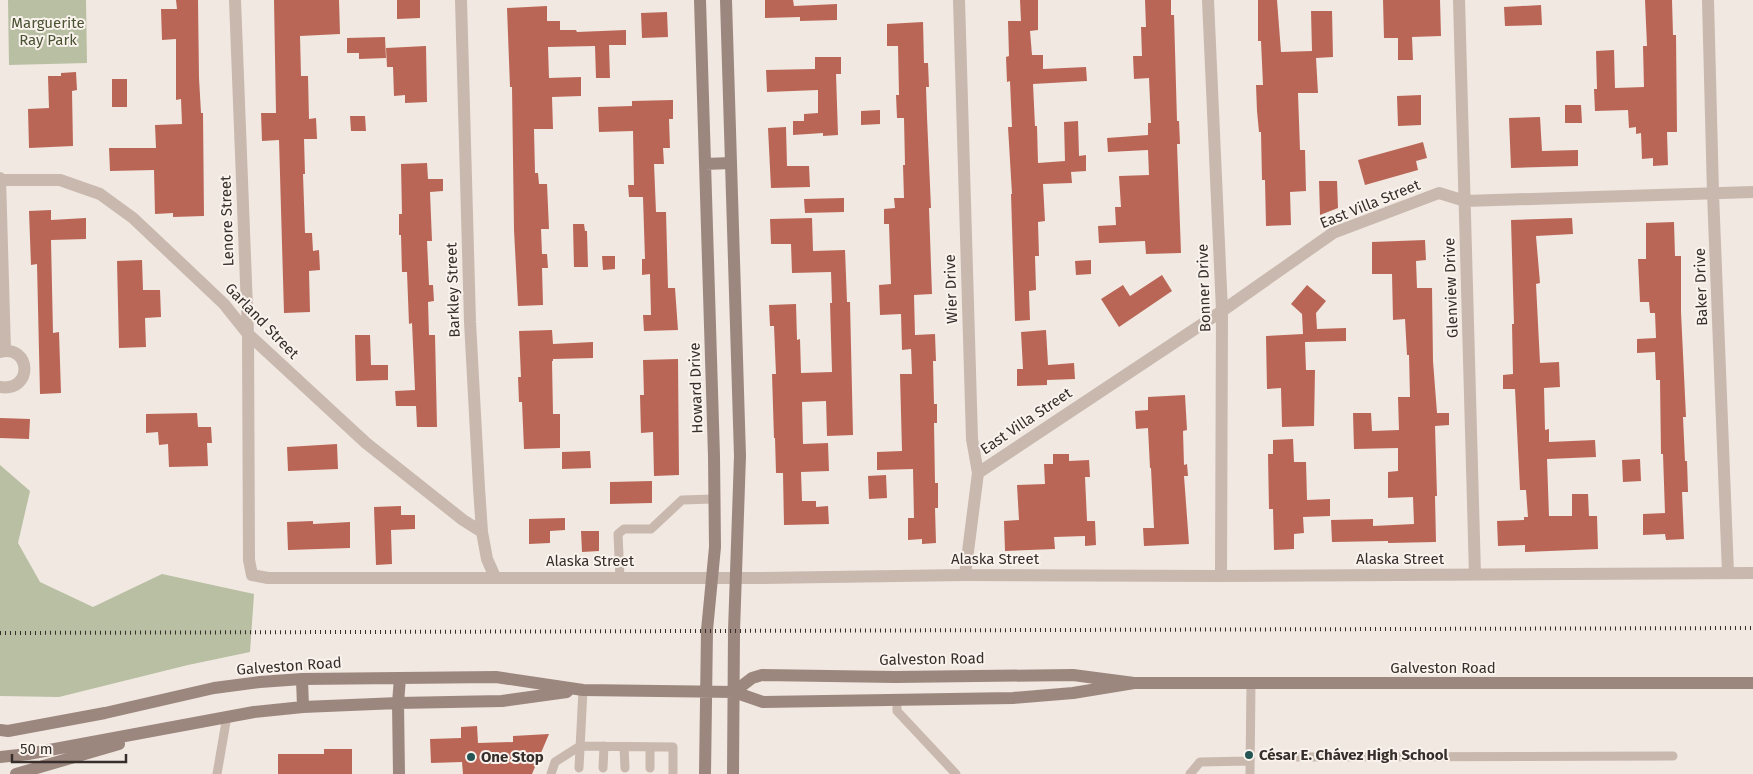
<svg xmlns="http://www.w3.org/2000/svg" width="1753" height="774" viewBox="0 0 1753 774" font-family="'Fira Sans',sans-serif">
  <rect width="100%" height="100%" fill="#f1e8e1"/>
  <path fill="#b8bfa2" d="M8 0H86L87 63 9 65Z
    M0 465 30 491 18 543 40 582 93 607 162 574 254 594 250 652 188 665 59 697 0 696Z"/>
  <path fill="#ba6656" d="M176 0H198L199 78 201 113H203L204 216 173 217V213L155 214 154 170 110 171 109 148H156L155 125 182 124 181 99 176 100V39L162 40 161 9H177Z
    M274 0H339L340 34 300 36 301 76H308L309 119 316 118 317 139H304L305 174H303L305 233H312L313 251 319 250 320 270 309 271 310 312 284 313 279 140 262 141 261 113H276Z
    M397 0H420V18L397 19Z
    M765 0H793L794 6 837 4V20L800 21V17L765 18Z
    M1020 0H1038V30L1030 31 1032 55H1043V69L1086 67 1087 81 1033 84 1035 126H1037L1038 163 1065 161 1064 122 1078 121 1079 156 1086 155V171L1071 172 1072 183 1043 184 1045 221 1038 222 1039 256H1035L1036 290 1029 291 1030 320 1015 321 1011 194H1012L1008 127H1012L1010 81 1007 82 1006 57 1009 56 1008 21H1021Z
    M1145 0H1171V15H1174L1177 121H1179L1180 144H1177L1181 253 1146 254 1145 241 1099 243 1098 226 1116 225 1115 207H1121L1119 176 1149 175 1148 150 1108 152 1107 138 1148 135V123H1151L1149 78 1134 79 1133 56H1142L1141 27H1146Z
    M1258 0H1277L1281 52 1312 51 1311 11H1332L1333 57 1316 58 1318 93H1298L1300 150H1305L1306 191 1290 192 1291 225 1266 226 1265 180H1262L1261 132H1259L1257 111 1256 85H1263L1261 41H1258Z
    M1383 0H1440L1441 36 1412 37 1413 60H1398V38H1384Z
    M1645 0H1672L1673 35H1676L1677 132H1667L1668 165 1653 166V158L1642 159 1641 133 1636 134V127L1629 128 1628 110 1595 111 1594 89H1597L1596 51 1614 50 1615 88 1644 87 1643 46H1647Z
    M1541 5 1542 25 1505 26 1504 7Z
    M547 6V21H560V30H576L577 32 626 30V45H609L610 78H596L595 46 548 47 549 78 581 77V96L552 97 553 129H534L535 173H538L539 184H547L549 229H541L542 254H547L548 268H542L543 305 518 306 514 230 512 87H510L507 8Z
    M667 12 668 37 642 38 641 13Z
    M923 22 924 63H928L929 87H926L927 117 931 208H929L932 294 914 295 915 335 935 334 936 361H933L934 404H937V423H934L935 483H938V508H935L936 543 922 544V539L908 540V518H914L913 469 877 470V452L902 451 900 374H912L911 349 902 350 901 314 880 315 879 285 891 284 889 224H884V209L895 208 894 198H904L903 165H905L904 118H897L896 95H899L898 46H887V24Z
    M385 37 386 58 359 59V53H347V38Z
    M426 46 427 102 405 103V95L394 96 393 67H387L386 48Z
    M815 57H841V74H836L838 135 823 136V133L793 135V121H804V114L818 113V90L767 92 766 70 815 69Z
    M76 72 77 90 72 91 73 146 29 148 28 109 49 108 48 76H61V73Z
    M112 79H127V107H112Z
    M1421 95V125L1398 126 1397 96Z
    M673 100V119H669L670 148H663L664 164H654L656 212H666L668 288H675L678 330 644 331 643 315H651L650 274 642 275V259H645L643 197H629L628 185H634L633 131 599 132 598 107 632 106V101Z
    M1565 105H1581L1582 123H1565Z
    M880 110V124L861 125V111Z
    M350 116H365L366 131H351Z
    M1540 117 1542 151 1578 150V166L1511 168 1509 118Z
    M786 127 787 166H809L810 187 771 188 768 128Z
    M1423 142 1427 158 1416 161 1418 170 1365 185 1358 160Z
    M427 163 428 179H443V191L430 192 432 241H427L429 285H433L434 301 428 302 429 335H435L437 427H417L416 406H396L395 391 415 390 412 323 409 324 407 272H402L401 235H399V214H402L401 164Z
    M1319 181H1337L1338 208 1320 215Z
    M844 198V212L805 213 804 199Z
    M51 210V220L86 218V239L51 240 53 333 59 332 61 393 40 394 37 264 31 265 29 211Z
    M812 218 813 251 845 250 847 302H850L853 435 827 436 826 401 802 402 803 444 828 443 829 471 801 472 802 501H816V507L828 506 829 524 784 525 783 473H776L775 438H774L772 374H776L774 326H770L769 305 796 304 797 340 800 339 801 373 832 372 830 303H832L831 272 792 273 791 244H771L770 219Z
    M1572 218 1573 234 1536 236 1540 283 1536 284 1540 363 1559 362 1560 387 1544 388 1545 430 1549 429V442L1595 440 1596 457 1547 459 1549 516H1572V494H1588L1589 516H1597L1598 549 1525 552V545L1498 546 1497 521 1524 520V517H1528L1526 490H1520L1515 389H1503V375L1513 374 1512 324H1514L1511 220Z
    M1674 222 1675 256H1681V312L1686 417H1683L1685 461H1687L1688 492H1682L1684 539 1666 540 1665 534 1643 535V514L1665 513 1663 454H1661L1660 380H1656L1655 352 1637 353V339L1656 338 1655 313H1650L1649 302H1640L1638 259H1646V223Z
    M573 224H584L585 231H587L588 267H574Z
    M1425 240 1426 260 1416 261 1417 288H1432L1433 361 1437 413H1449V425L1435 426 1437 496H1435L1436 542 1388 543V541L1332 542 1331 520 1373 519V526L1414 524 1413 497 1388 498V472L1398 471V448L1354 449 1353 413H1371L1372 431 1399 430 1398 397H1410L1409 355H1407L1405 319 1393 320 1392 274H1372V242Z
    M602 256H615V269L603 270Z
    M142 260 143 290H160L161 317 145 318 146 347 119 348 117 261Z
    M1091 260V274L1076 275 1075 261Z
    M1162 275 1172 291 1119 327 1101 299 1123 285 1130 296Z
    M1307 285 1326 301 1316 313 1317 329 1346 328V341L1305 342 1306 370H1315L1314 426 1282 427 1281 388 1267 389 1266 336 1303 334 1302 314 1291 304Z
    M552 330 553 344 593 342V358L553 359V361H552L553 414H560V448L524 449 522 402H519L518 377H521L519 331Z
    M1046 330 1048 365 1074 363 1075 379 1047 380V385L1017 386V369H1023L1021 332Z
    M355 335H370L371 365H388V380L356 381Z
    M678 359 679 475 654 476 653 432 641 433 640 395H644L643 360Z
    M1185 395 1187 430 1183 431 1184 465 1187 464 1188 476H1184L1189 544 1144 546 1143 528H1154L1151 468H1150L1148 428 1136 429 1135 411 1148 410V397Z
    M197 413 198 427H211L212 443H207L208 466 169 467 168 444 159 445 158 432 146 433V414Z
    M0 418 30 419 29 439 0 438Z
    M1293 439 1294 462H1306L1307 500 1330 499V516L1303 517 1304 533 1294 534V549L1274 550 1273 509H1269L1268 454H1273V440Z
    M337 444 338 469 288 471 287 447Z
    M590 451 591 468 562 469V452Z
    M1053 454H1069V461L1089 460 1090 477H1085L1087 521H1095L1096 545 1085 546V536L1054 537 1055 549 1005 551 1004 521 1019 520 1017 485 1045 484 1044 464H1053Z
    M1640 459 1641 481 1623 482 1622 460Z
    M886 475 887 498 869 499 868 476Z
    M652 481V503L610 504V482Z
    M401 506V515H415V529L391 530 392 564 376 565 374 507Z
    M565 518V530L550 531V543L529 544V519Z
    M313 521V524L350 522V548L288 550 287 522Z
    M581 531H599V551L582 552Z
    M477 726 478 743 513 742V736L549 734 532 774H463L462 762 431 763 430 739 461 738V727Z
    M324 749H352V774H278V754H324Z"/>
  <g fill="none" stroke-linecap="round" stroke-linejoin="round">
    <path stroke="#c8b8ae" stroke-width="9" d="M620 578 618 534 624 529H651L682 500 713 499
      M897 700V711L956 774
      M624 747 625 768
      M1293 757 1673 756
      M579 768 583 690
      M603 768 604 746
      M650 768V747
      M217 774 227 716
      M551 774 555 762 580 746 673 747V774
      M1190 774 1200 762 1249 761
      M1250 774 1251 682"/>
    <path stroke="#c8b8ae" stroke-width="12" d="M235 0 248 334 249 560 252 575 268 578H756L965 575 1221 576 1753 573
      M461 0 470 322 479 488 482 532 487 559 495 577
      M959 0 972 439 978 473 965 575
      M1208 0 1222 311 1221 576
      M1459 0 1475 575
      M1708 0 1713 193 1728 573
      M0 178 5 351
      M0 180H60L100 194 133 218 224 304 248 334 366 443 463 520 482 532
      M0 352C31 344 34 392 0 387
      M978 473 1222 311 1333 233 1439 193 1465 201 1753 192"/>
    <path stroke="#9c877f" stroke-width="12" d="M700 0 714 456 715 547 707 630 705 774
      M726 0 740 456 734 631 733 774
      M705 164 731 163
      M302 679 303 707
      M734 692 752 678 762 675 895 677 1073 675 1134 683H1753
      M0 730 8 731 105 713 214 688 260 682 302 679 496 677 583 690 734 692 763 702 1013 698 1073 693 1134 683
      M0 757 28 754 254 712 303 707 398 703 502 701 567 692
      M16 774 119 744
      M399 774 398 703 400 678"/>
    <path stroke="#372e2b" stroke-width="4" stroke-dasharray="1 4" stroke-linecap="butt" d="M0 633 1753 628"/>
  </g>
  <g fill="#255554" stroke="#f9f2ed" stroke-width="2">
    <circle cx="1249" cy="755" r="5"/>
    <circle cx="471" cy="757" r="5"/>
  </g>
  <g text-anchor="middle" stroke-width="4" stroke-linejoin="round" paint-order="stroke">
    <g font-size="15" fill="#4a5332" stroke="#f9f2ed">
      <text x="48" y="28">Marguerite<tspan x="48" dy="17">Ray Park</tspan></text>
    </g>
    <g font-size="15" fill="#372e2b" stroke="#f9f2ed">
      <text transform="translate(1370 204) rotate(-22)" y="5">East Villa Street</text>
      <text transform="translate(227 221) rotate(-92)" y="5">Lenore Street</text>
      <text transform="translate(1701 287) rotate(-92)" y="5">Baker Drive</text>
      <text transform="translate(1204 288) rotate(-92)" y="5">Bonner Drive</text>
      <text transform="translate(1451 288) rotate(-92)" y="5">Glenview Drive</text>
      <text transform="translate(951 289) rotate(-92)" y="5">Wier Drive</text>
      <text transform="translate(453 290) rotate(-92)" y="5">Barkley Street</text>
      <text transform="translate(262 321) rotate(46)" y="5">Garland Street</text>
      <text transform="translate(696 388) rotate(-92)" y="5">Howard Drive</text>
      <text transform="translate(1026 421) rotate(-34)" y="5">East Villa Street</text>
      <text x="995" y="564">Alaska Street</text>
      <text x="1400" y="564">Alaska Street</text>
      <text x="590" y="566">Alaska Street</text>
      <text transform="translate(932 659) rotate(-1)" y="5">Galveston Road</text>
      <text transform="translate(289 666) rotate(-4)" y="5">Galveston Road</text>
      <text x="1443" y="673">Galveston Road</text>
    </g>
    <g font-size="15" font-weight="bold" fill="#372e2b" stroke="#f9f2ed" text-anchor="start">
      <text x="1259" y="760">César E. Chávez High School</text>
      <text x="481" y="762">One Stop</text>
    </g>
  </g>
  <path d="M12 754v8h114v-8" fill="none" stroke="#372e2b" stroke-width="2.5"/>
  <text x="20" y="754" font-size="15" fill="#372e2b" stroke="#f9f2ed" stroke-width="4" paint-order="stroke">50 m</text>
</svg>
